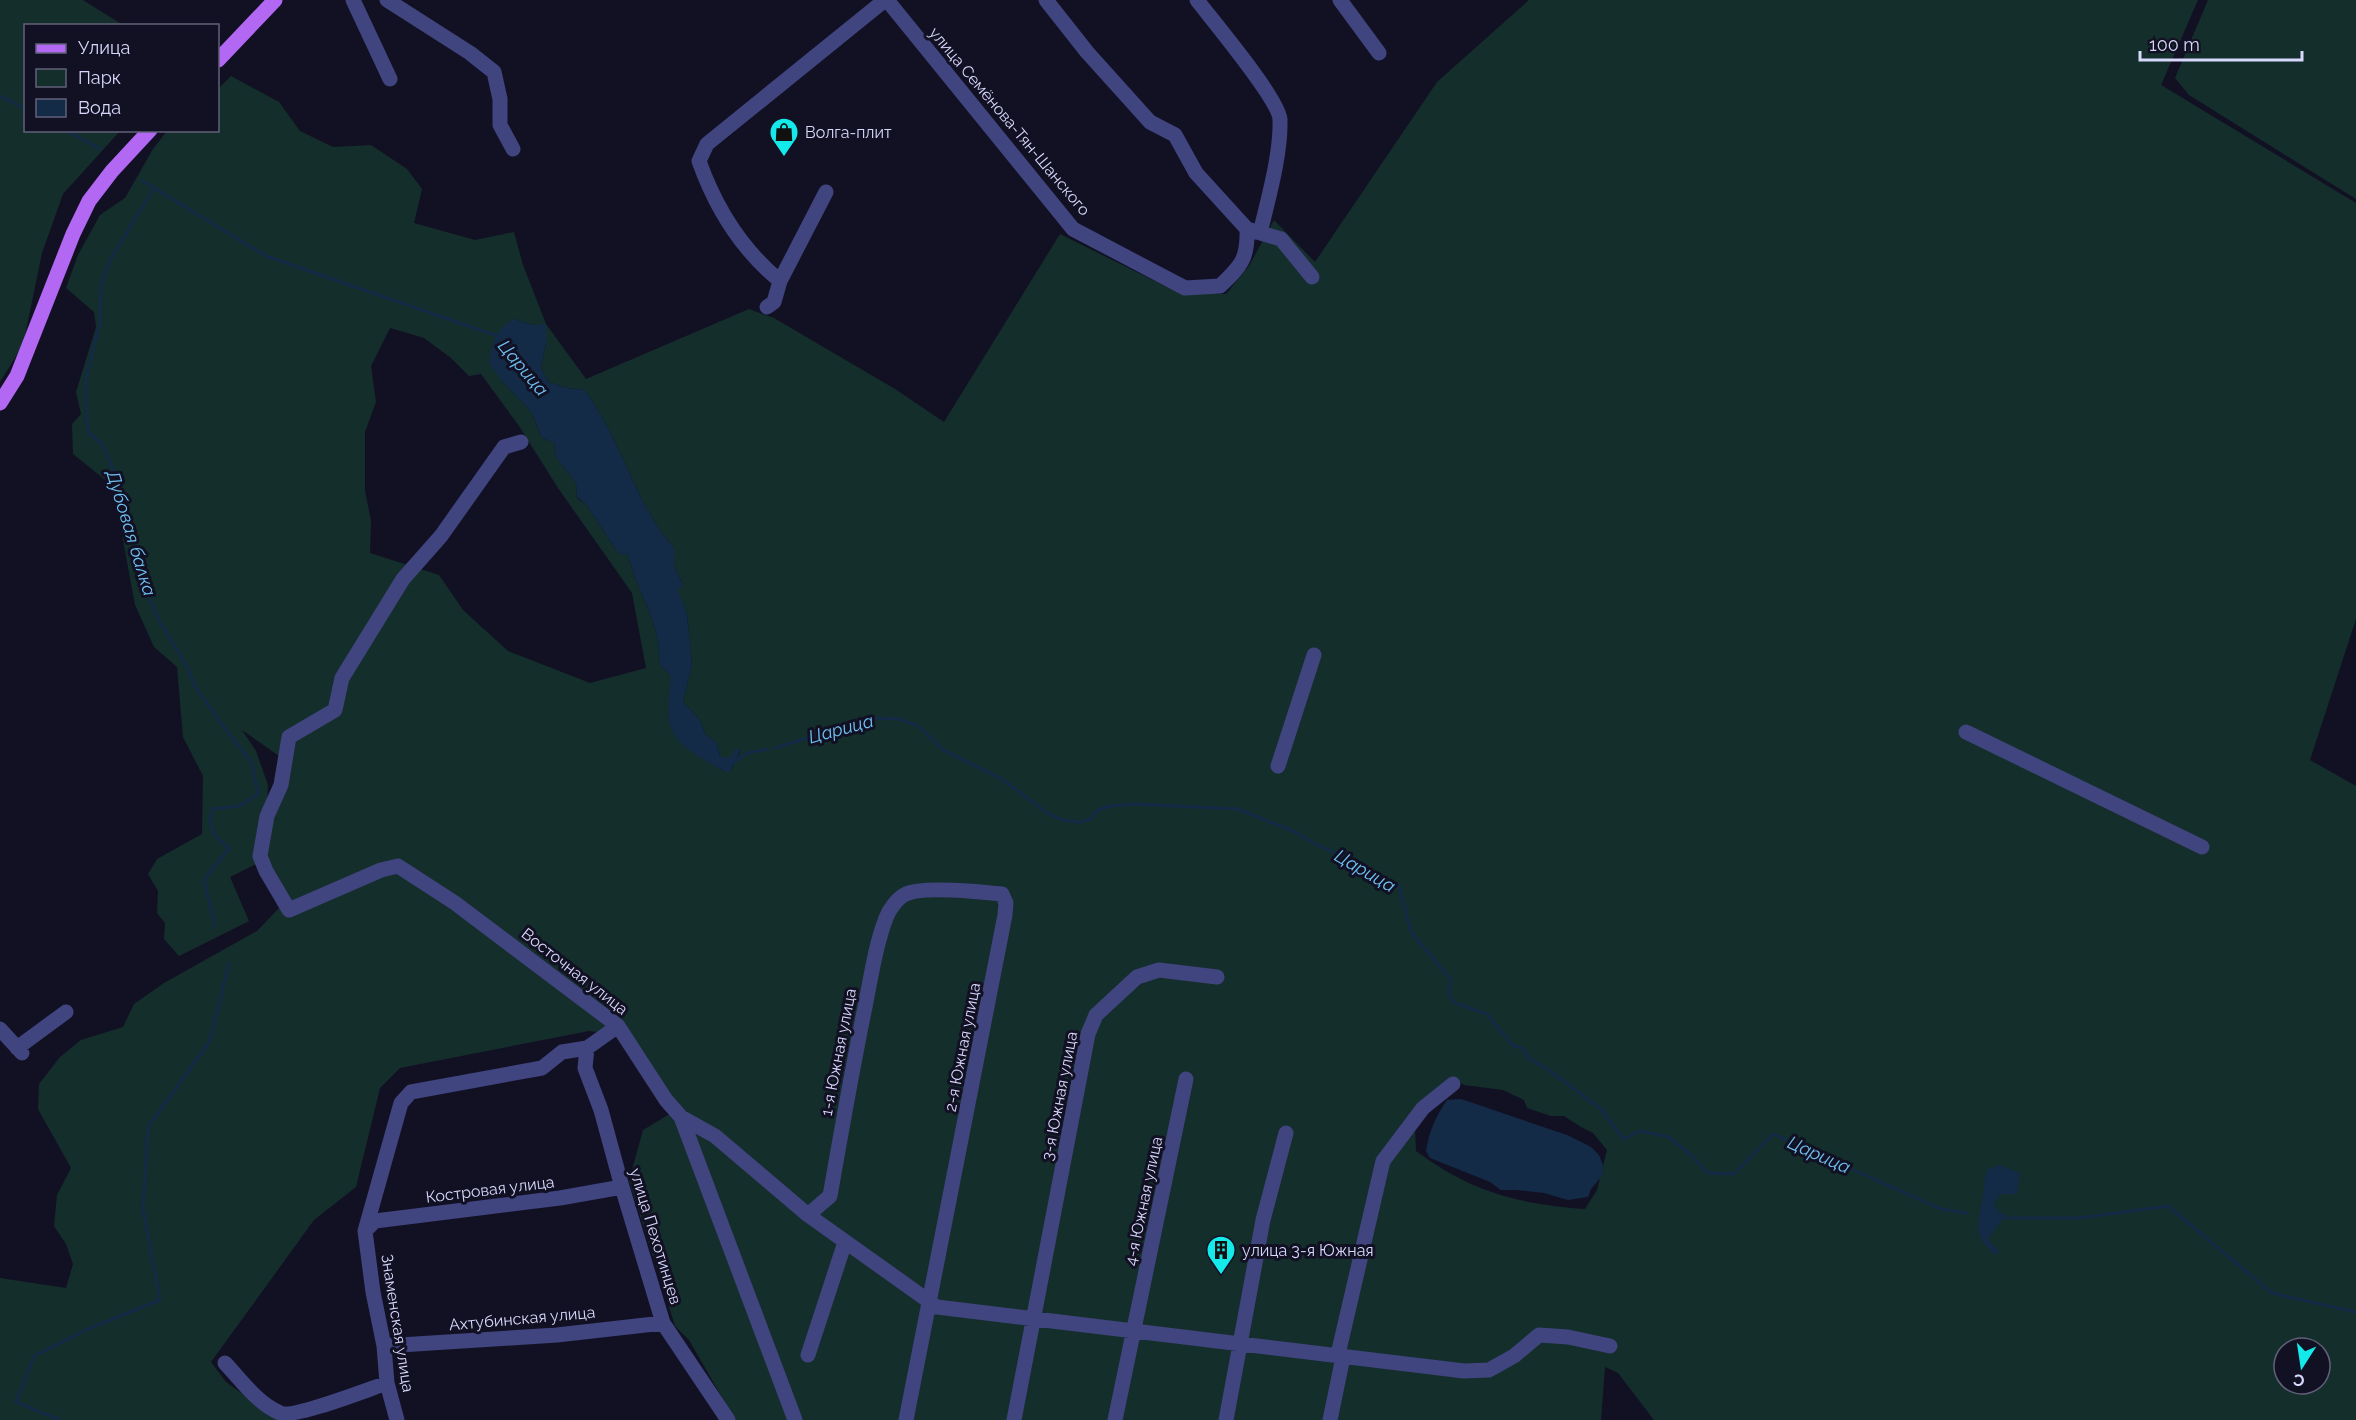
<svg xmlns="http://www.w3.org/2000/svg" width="2356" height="1420" viewBox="0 0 2356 1420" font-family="Raleway,sans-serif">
  <rect width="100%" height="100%" fill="#121124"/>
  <path fill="#142e2b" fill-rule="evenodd" d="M0 0H83L123 25 26 26V130L120 131 63 194 42 253 23 345 0 382Z
    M1529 0H2198L2161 85 2356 203V619L2310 760 2356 786V1420H1654L1618 1373 1605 1367 1601 1420H735L689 1340 675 1326 629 1181 643 1130 678 1109 625 1035 589 1031 400 1068 380 1088 356 1187 314 1220 211 1362 226 1382 279 1420H0V1278L66 1288 73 1264 66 1244 54 1226 57 1195 71 1168 38 1109 39 1084 60 1057 81 1040 123 1027 134 1004 164 983 257 931 281 906 260 862 230 877 249 921 179 956 164 939 165 923 157 913 158 891 148 874 157 859 202 834 203 776 183 737 177 667 154 647 135 605 113 486 73 454 72 424 81 414 76 392 96 327 94 312 66 288 78 255 100 215 125 198 153 149 167 131 218 130V89L231 76 279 102 300 131 333 147 371 145 407 169 422 189 414 223 475 240 514 232 523 265 546 324 586 379 749 309 774 318 895 389 944 422 1060 234 1179 293 1226 294 1249 266 1274 220 1315 262 1437 82ZM514 319 533 325 546 343 541 367 548 382 567 388 585 390C595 406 605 421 613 438 632 477 646 516 674 548V566L683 585 677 589 687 614 692 665 683 702 700 720 705 734 717 743 720 757H731L741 750 730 772H725L709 762 671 676 660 665C660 620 638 595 628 555L618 553 586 504 577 498 576 483 556 457 554 443 541 437 532 413 501 380ZM390 328 424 338 451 358 469 376 481 374 519 426 558 488 632 593 646 668 590 683 508 651 463 610 439 575 370 553 371 521 365 491V432L376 402 371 366ZM242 730 282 758 267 805 268 785 256 751ZM1455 1079 1464 1085 1503 1090 1524 1100 1527 1108 1551 1116H1564L1581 1127 1593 1133 1607 1150 1597 1190 1585 1209C1518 1204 1471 1192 1416 1151L1415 1129ZM2284 1348H2320V1384H2284Z
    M2208 0H2356V199L2189 95 2175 78Z"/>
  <path fill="#132b47" d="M514 319 533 325 546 324V343L541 367 548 382 567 388 585 390C595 406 605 421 613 438 632 477 646 516 674 548V566L683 585 678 590 687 614 692 665 683 702 700 720 705 734 717 743 720 757H731L735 749H741L730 772H725C705 759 672 747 669 719 667 705 670 690 671 676L660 665C660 620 638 595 628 555L618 553 586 504 577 497 576 483 556 457 554 443 541 437 532 413 501 380 489 363C492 344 496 328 514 319Z
    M1461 1099 1567 1135 1591 1147 1599 1155 1603 1165 1602 1176 1591 1189 1588 1197 1568 1200 1544 1193 1516 1190H1501L1490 1182 1430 1158 1426 1151C1429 1131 1436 1116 1447 1100Z
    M1999 1165 2020 1173 2017 1194H2000L1994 1204 1999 1212 2006 1214 1988 1239 1999 1251 1995 1255C1971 1233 1978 1224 1983 1196 1986 1183 1982 1183 1988 1169Z"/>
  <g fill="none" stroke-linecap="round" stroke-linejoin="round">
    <path stroke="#132b47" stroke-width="3" d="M0 96 26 109
      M65 130 100 149
      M141 180 266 256 500 337
      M154 188 110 260 101 286 100 323 85 382 88 432 102 444 120 486 137 543 144 586 160 622 188 668 194 685 229 734 252 763 258 794 240 806 212 809C207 827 214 837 229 848L204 880 215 926
      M775 748 872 718 899 719 918 726 943 750 1002 779 1047 813 1062 820 1081 822 1091 819 1098 810 1110 806 1135 804 1238 809 1295 832 1313 843 1345 857 1367 875 1399 886 1411 932 1451 980 1448 994 1455 1003 1487 1014 1513 1046 1521 1047 1530 1059 1549 1070 1601 1109 1623 1139 1640 1131 1669 1137 1691 1155 1708 1173 1734 1174 1773 1134 1941 1209 1966 1213
      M734 762 747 753 768 749
      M1999 1218H2079L2168 1206 2272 1293 2356 1312
      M60 1420 16 1402 34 1356 88 1329 160 1300 143 1209 148 1127 210 1041 229 963"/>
    <path stroke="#40447f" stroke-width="15" d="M353 0 390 79
      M387 0 470 53 494 72 500 99V125L513 149
      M887 0 1073 229 1185 288 1220 286C1241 266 1248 259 1247 229
      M1046 0 1087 52 1150 122 1175 135 1196 173 1247 229 1281 239 1312 277
      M1197 0C1212 20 1280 100 1280 120 1281 154 1268 200 1260 233
      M1340 0 1379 53
      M780 281C741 249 716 209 699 161L707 144 885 0
      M767 307 774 302 780 281 826 192
      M521 442 504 447 441 536 403 579 342 678 335 710 289 737 281 785 267 816 260 856 266 871 289 910 381 870 398 866 455 903 618 1026 666 1100 681 1117 795 1420
      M1966 732 2202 847
      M1278 766 1314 655
      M0 1029 22 1053
      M17 1048 66 1012
      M587 1048 585 1068 601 1110 622 1187 663 1323 728 1420
      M681 1117 715 1136 808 1215 937 1307 1464 1371 1489 1370 1514 1356 1539 1335 1568 1337 1610 1346
      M808 1215 830 1196C841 1133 852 1070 865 1007 871 978 875 946 886 918 889 910 897 898 906 894 922 886 983 892 1002 894L1006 903 1005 915 906 1420
      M365 1231 375 1221 560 1198 622 1187
      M384 1346 557 1335 663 1323
      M808 1355 845 1242
      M225 1363C241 1380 257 1403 280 1413 293 1419 369 1389 387 1383
      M397 1420 387 1383 384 1346 373 1292 365 1231 401 1103 411 1092 542 1068 562 1052 587 1048 618 1026
      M1014 1420 1088 1034 1096 1015 1137 977 1159 970 1217 977
      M1115 1420 1186 1079
      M1226 1420 1263 1220 1286 1133
      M1330 1420 1343 1357 1339 1350 1383 1161 1423 1108 1453 1084"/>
    <path stroke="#b268f2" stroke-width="15" d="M218 60 275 0
      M0 403 17 376 73 234 89 201 112 171 150 130"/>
  </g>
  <defs>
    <g id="shop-pin" transform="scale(1.5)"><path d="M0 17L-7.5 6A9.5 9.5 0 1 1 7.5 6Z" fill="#15eaeb" stroke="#121124"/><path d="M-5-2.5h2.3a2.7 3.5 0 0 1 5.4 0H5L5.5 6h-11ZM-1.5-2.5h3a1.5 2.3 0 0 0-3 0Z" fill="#111"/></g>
    <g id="building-pin" transform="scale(1.5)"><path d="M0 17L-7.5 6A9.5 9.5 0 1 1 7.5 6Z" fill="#15eaeb" stroke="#121124"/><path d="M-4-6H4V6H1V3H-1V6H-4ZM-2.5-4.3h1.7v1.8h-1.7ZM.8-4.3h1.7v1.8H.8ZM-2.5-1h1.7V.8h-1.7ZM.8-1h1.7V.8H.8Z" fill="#111"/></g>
  </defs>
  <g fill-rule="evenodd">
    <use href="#shop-pin" x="784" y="132"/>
    <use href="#building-pin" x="1221" y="1250"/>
  </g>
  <g text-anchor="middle" stroke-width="6" stroke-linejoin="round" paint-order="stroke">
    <g font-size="16" fill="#d8d8fc" stroke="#121124">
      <text transform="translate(1010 121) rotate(50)" y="6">улица Семёнова-Тян-Шанского</text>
      <text transform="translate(575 971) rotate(38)" y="6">Восточная улица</text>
      <text transform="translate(962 1047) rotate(-79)" y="6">2-я Южная улица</text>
      <text transform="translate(838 1052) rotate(-79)" y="6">1-я Южная улица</text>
      <text transform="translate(1059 1096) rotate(-79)" y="6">3-я Южная улица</text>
      <text transform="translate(490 1189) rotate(-7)" y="6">Костровая улица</text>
      <text transform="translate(1143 1201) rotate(-78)" y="6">4-я Южная улица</text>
      <text transform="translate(656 1236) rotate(73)" y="6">улица Пехотинцев</text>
      <text transform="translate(522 1318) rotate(-5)" y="6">Ахтубинская улица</text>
      <text transform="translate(398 1323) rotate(81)" y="6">Знаменская улица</text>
    </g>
    <g font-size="16" fill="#d8d8fc" stroke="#121124" text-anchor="start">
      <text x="805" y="138">Волга-плит</text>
      <text x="1242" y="1256">улица 3-я Южная</text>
    </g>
    <g font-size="18" font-style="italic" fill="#6fc2f3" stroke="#121124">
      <text transform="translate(523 368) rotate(50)" y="6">Царица</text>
      <text transform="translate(131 533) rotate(73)" y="6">Дубовая балка</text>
      <text transform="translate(841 729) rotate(-15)" y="6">Царица</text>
      <text transform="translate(1365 871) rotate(30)" y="6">Царица</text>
      <text transform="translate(1819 1155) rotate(24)" y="6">Царица</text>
    </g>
  </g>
  <rect x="24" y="24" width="195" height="108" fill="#121124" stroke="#61617a" stroke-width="1.5"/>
  <rect x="36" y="44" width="30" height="9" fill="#b268f2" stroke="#61617a" stroke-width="1.5"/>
  <text x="78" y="54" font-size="18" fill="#d8d8fc">Улица</text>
  <rect x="36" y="69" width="30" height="18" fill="#142e2b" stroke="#61617a" stroke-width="1.5"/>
  <text x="78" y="84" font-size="18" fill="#d8d8fc">Парк</text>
  <rect x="36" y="99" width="30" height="18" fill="#132b47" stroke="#61617a" stroke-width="1.5"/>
  <text x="78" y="114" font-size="18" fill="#d8d8fc">Вода</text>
  <g transform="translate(2302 1366) rotate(192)"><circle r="28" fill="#121124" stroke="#61617a" stroke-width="1.5"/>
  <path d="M0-4.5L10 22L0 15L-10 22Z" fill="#15eaeb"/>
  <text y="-9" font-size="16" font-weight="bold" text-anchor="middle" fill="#d8d8fc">С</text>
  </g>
  <path d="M2140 51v9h162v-9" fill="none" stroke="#d8d8fc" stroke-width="3"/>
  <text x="2149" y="51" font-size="18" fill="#d8d8fc" stroke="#121124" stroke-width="4.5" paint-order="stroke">100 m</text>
</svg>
